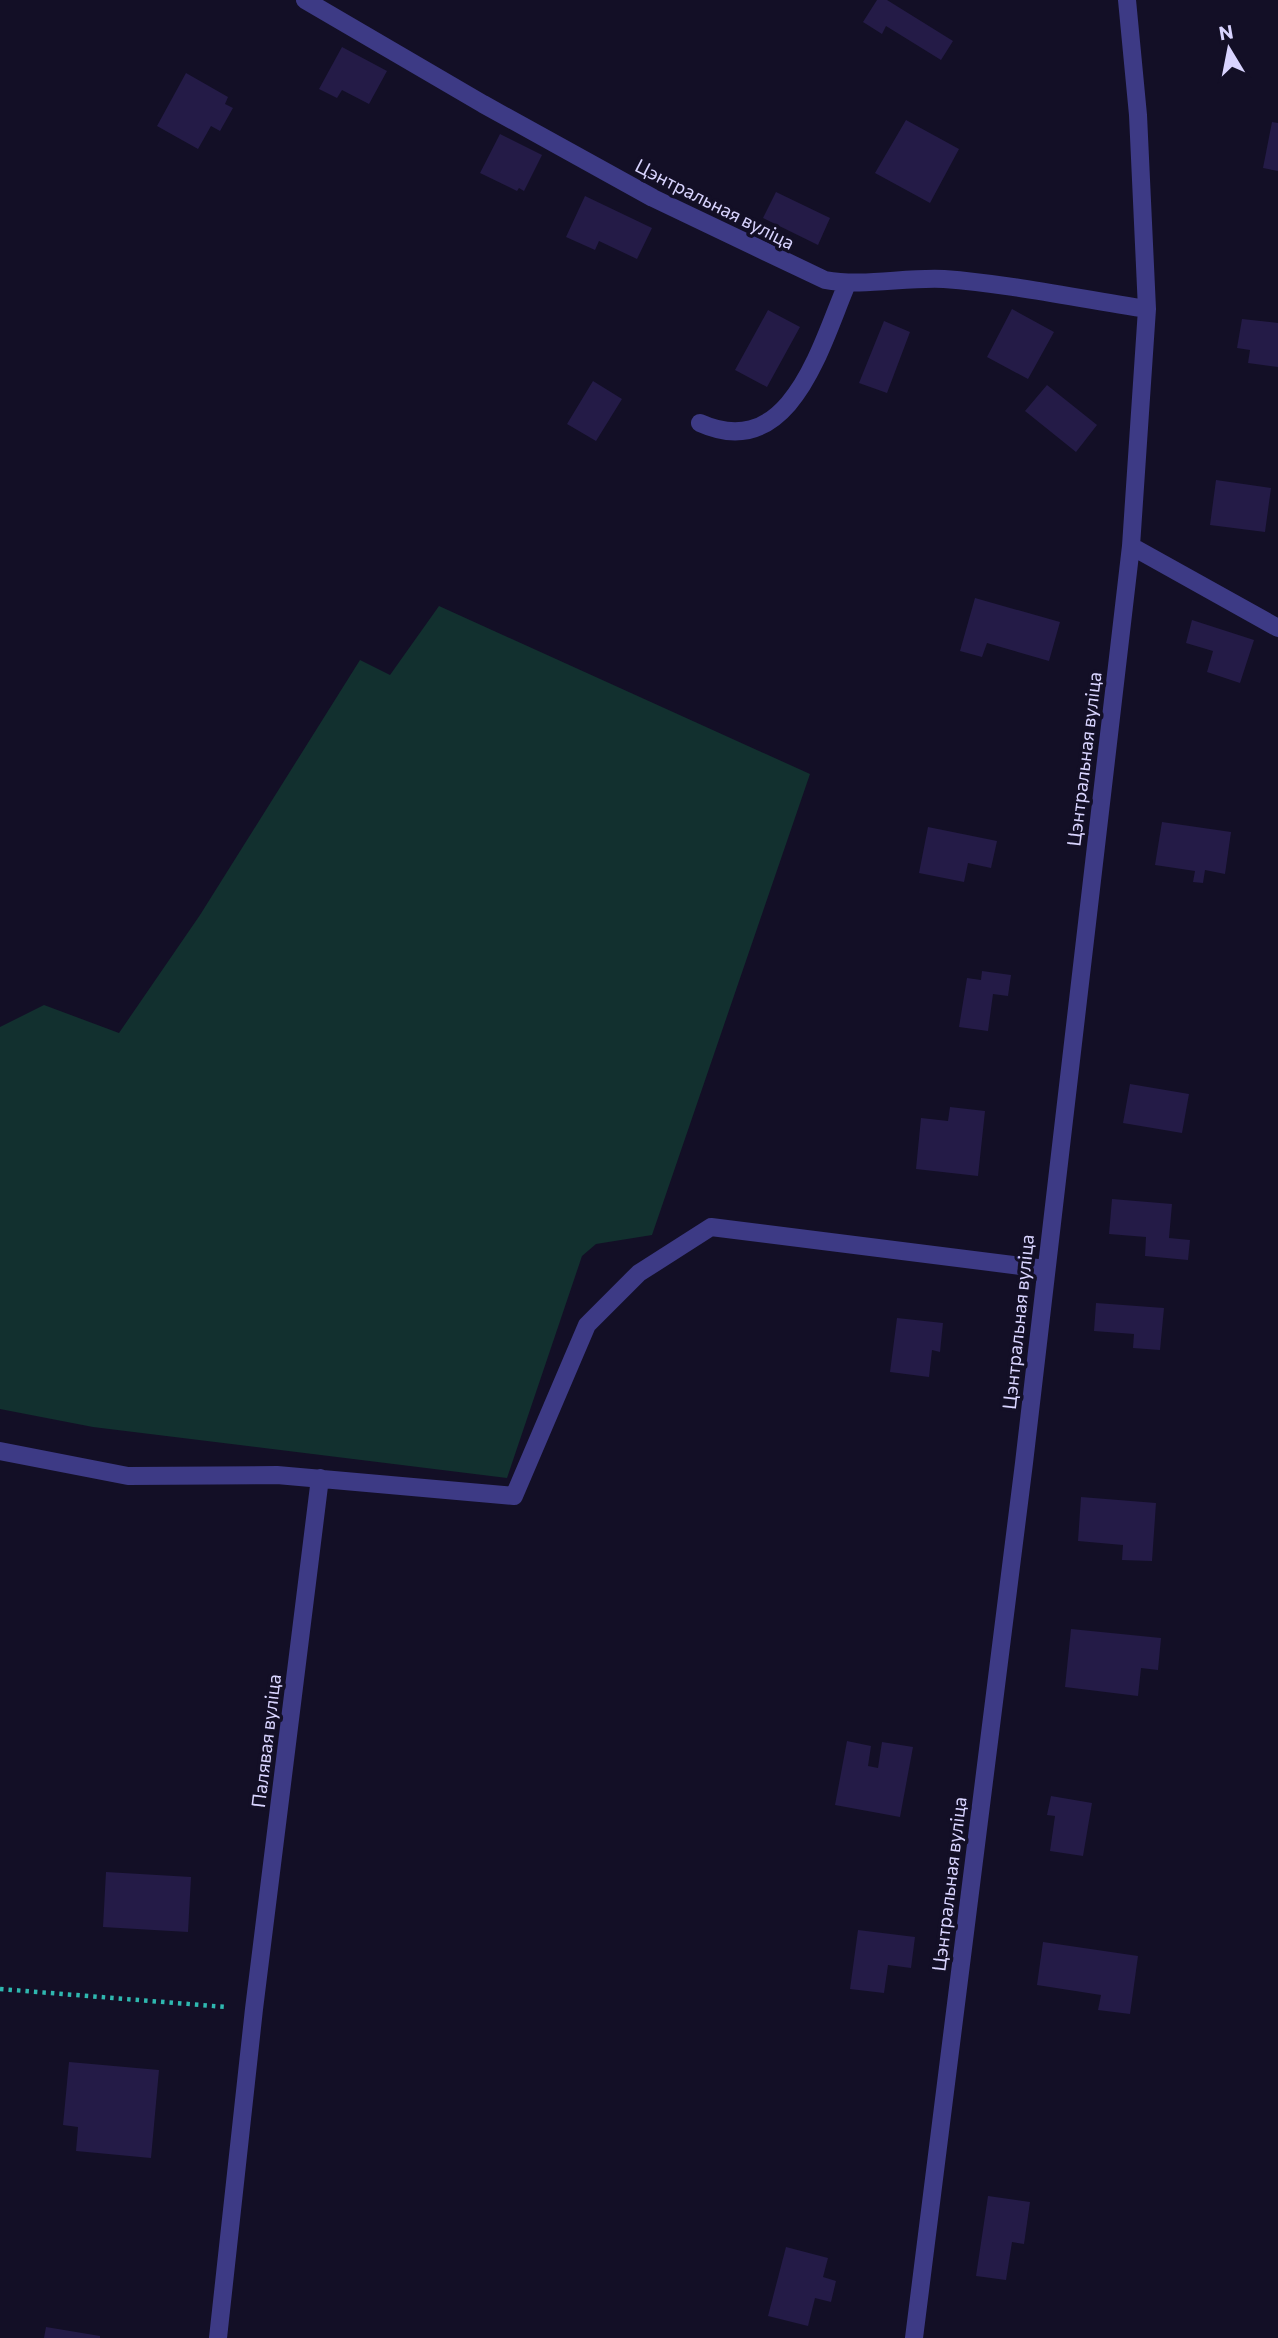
<svg xmlns="http://www.w3.org/2000/svg" width="1278" height="2338" viewBox="0 0 1278 2338" font-family="Commissioner,sans-serif">
  <rect width="100%" height="100%" fill="#130f26"/>
  <path fill="#12302f" d="M439 606 810 774 652 1235 596 1244 582 1256 507 1478 93 1427 0 1409V1027L44 1005 119 1033 200 915 360 660 390 675Z"/>
  <path fill="#241b47" d="M877 0H887L953 41 941 60 886 26 882 34 863 22Z
    M342 47 387 71 369 104 342 90 337 98 319 89Z
    M186 73 228 97 225 104 233 108 220 131 211 126 198 149 157 126Z
    M906 120 959 149 930 203 875 173Z
    M1272 122 1278 123V171L1263 168Z
    M500 134 542 155 524 191 519 188 517 191 480 173Z
    M776 192 830 218 818 245 763 218Z
    M585 196 652 228 637 259 599 241 595 250 566 237Z
    M1012 309 1054 332 1028 379 987 357Z
    M768 310 800 327 767 387 735 370Z
    M1242 319 1278 323V367L1248 363 1250 350 1237 348Z
    M884 321 910 332 887 393 859 383Z
    M593 381 622 399 596 441 567 424Z
    M1047 385 1097 425 1076 452 1025 411Z
    M1216 480 1271 488 1265 532 1210 525Z
    M975 598 1060 622 1049 661 987 643 982 657 960 651Z
    M1192 620 1254 640 1240 683 1207 672 1213 651 1186 643Z
    M1162 822 1231 832 1225 874 1205 870 1203 883 1193 882 1195 871 1155 865Z
    M928 827 997 841 991 868 968 863 964 882 919 873Z
    M982 971 1011 975 1008 996 993 994 988 1031 959 1027 967 978 981 980Z
    M1130 1084 1189 1094 1182 1133 1123 1123Z
    M950 1107 985 1111 978 1176 916 1169 921 1118 948 1121Z
    M1112 1199 1172 1204 1169 1238 1190 1240 1188 1260 1145 1256 1146 1237 1109 1234Z
    M1096 1303 1164 1308 1160 1350 1133 1348 1134 1334 1094 1331Z
    M897 1318 943 1323 940 1352 932 1350 929 1377 890 1372Z
    M1081 1497 1156 1503 1152 1561 1122 1560 1123 1545 1078 1541Z
    M1071 1629 1161 1638 1158 1670 1141 1668 1138 1696 1065 1687Z
    M847 1741 871 1746 868 1766 878 1768 882 1742 913 1747 900 1817 835 1805Z
    M1051 1796 1092 1803 1083 1856 1050 1851 1055 1816 1047 1815Z
    M106 1872 191 1877 188 1932 103 1927Z
    M858 1930 915 1937 911 1968 888 1965 884 1993 850 1989Z
    M1043 1942 1138 1956 1130 2014 1098 2010 1101 1995 1037 1985Z
    M69 2062 159 2070 151 2158 76 2151 78 2127 63 2125Z
    M988 2196 1030 2202 1024 2244 1012 2242 1006 2280 976 2276Z
    M786 2247 828 2258 823 2277 836 2281 831 2302 815 2298 808 2326 768 2316Z
    M46 2327 100 2336V2338H44Z"/>
  <g fill="none" stroke-linecap="round" stroke-linejoin="round">
    <path stroke="#2fb8b0" stroke-width="4.5" stroke-dasharray="3.5 5" stroke-linecap="butt" d="M0 1989 226 2007"/>
    <path stroke="#3d3a85" stroke-width="18" d="M305 0 483 104 653 198 825 280C864 287 904 277 944 279 1011 284 1080 299 1147 309
      M700 423C791 464 821 344 847 284
      M1131 546 1278 628
      M0 1451 128 1476 277 1475 514 1496 587 1325 639 1273 711 1227 1045 1269
      M218 2338 254 2009 320 1478
      M914 2338 1024 1463 1131 546 1147 309 1138 115 1127 0"/>
  </g>
  <g text-anchor="middle" stroke-width="7" stroke-linejoin="round" paint-order="stroke">
    <g font-size="19" fill="#d9d4ff" stroke="#130f26">
      <text transform="translate(715 204) rotate(27)" y="7">Цэнтральная вуліца</text>
      <text transform="translate(1084 759) rotate(-83)" y="7">Цэнтральная вуліца</text>
      <text transform="translate(1018 1322) rotate(-84)" y="7">Цэнтральная вуліца</text>
      <text transform="translate(266 1741) rotate(-83)" y="7">Палявая вуліца</text>
      <text transform="translate(949 1884) rotate(-83)" y="7">Цэнтральная вуліца</text>
    </g>
  </g>
  <g transform="translate(1229 49) rotate(350)" stroke="#130f26" stroke-width="5" paint-order="stroke">
  <path d="M0-5L12 26L0 18L-12 26Z" fill="#d9d4ff"/>
  <text y="-10" font-size="19" font-weight="bold" text-anchor="middle" fill="#d9d4ff">N</text>
  </g>
</svg>
